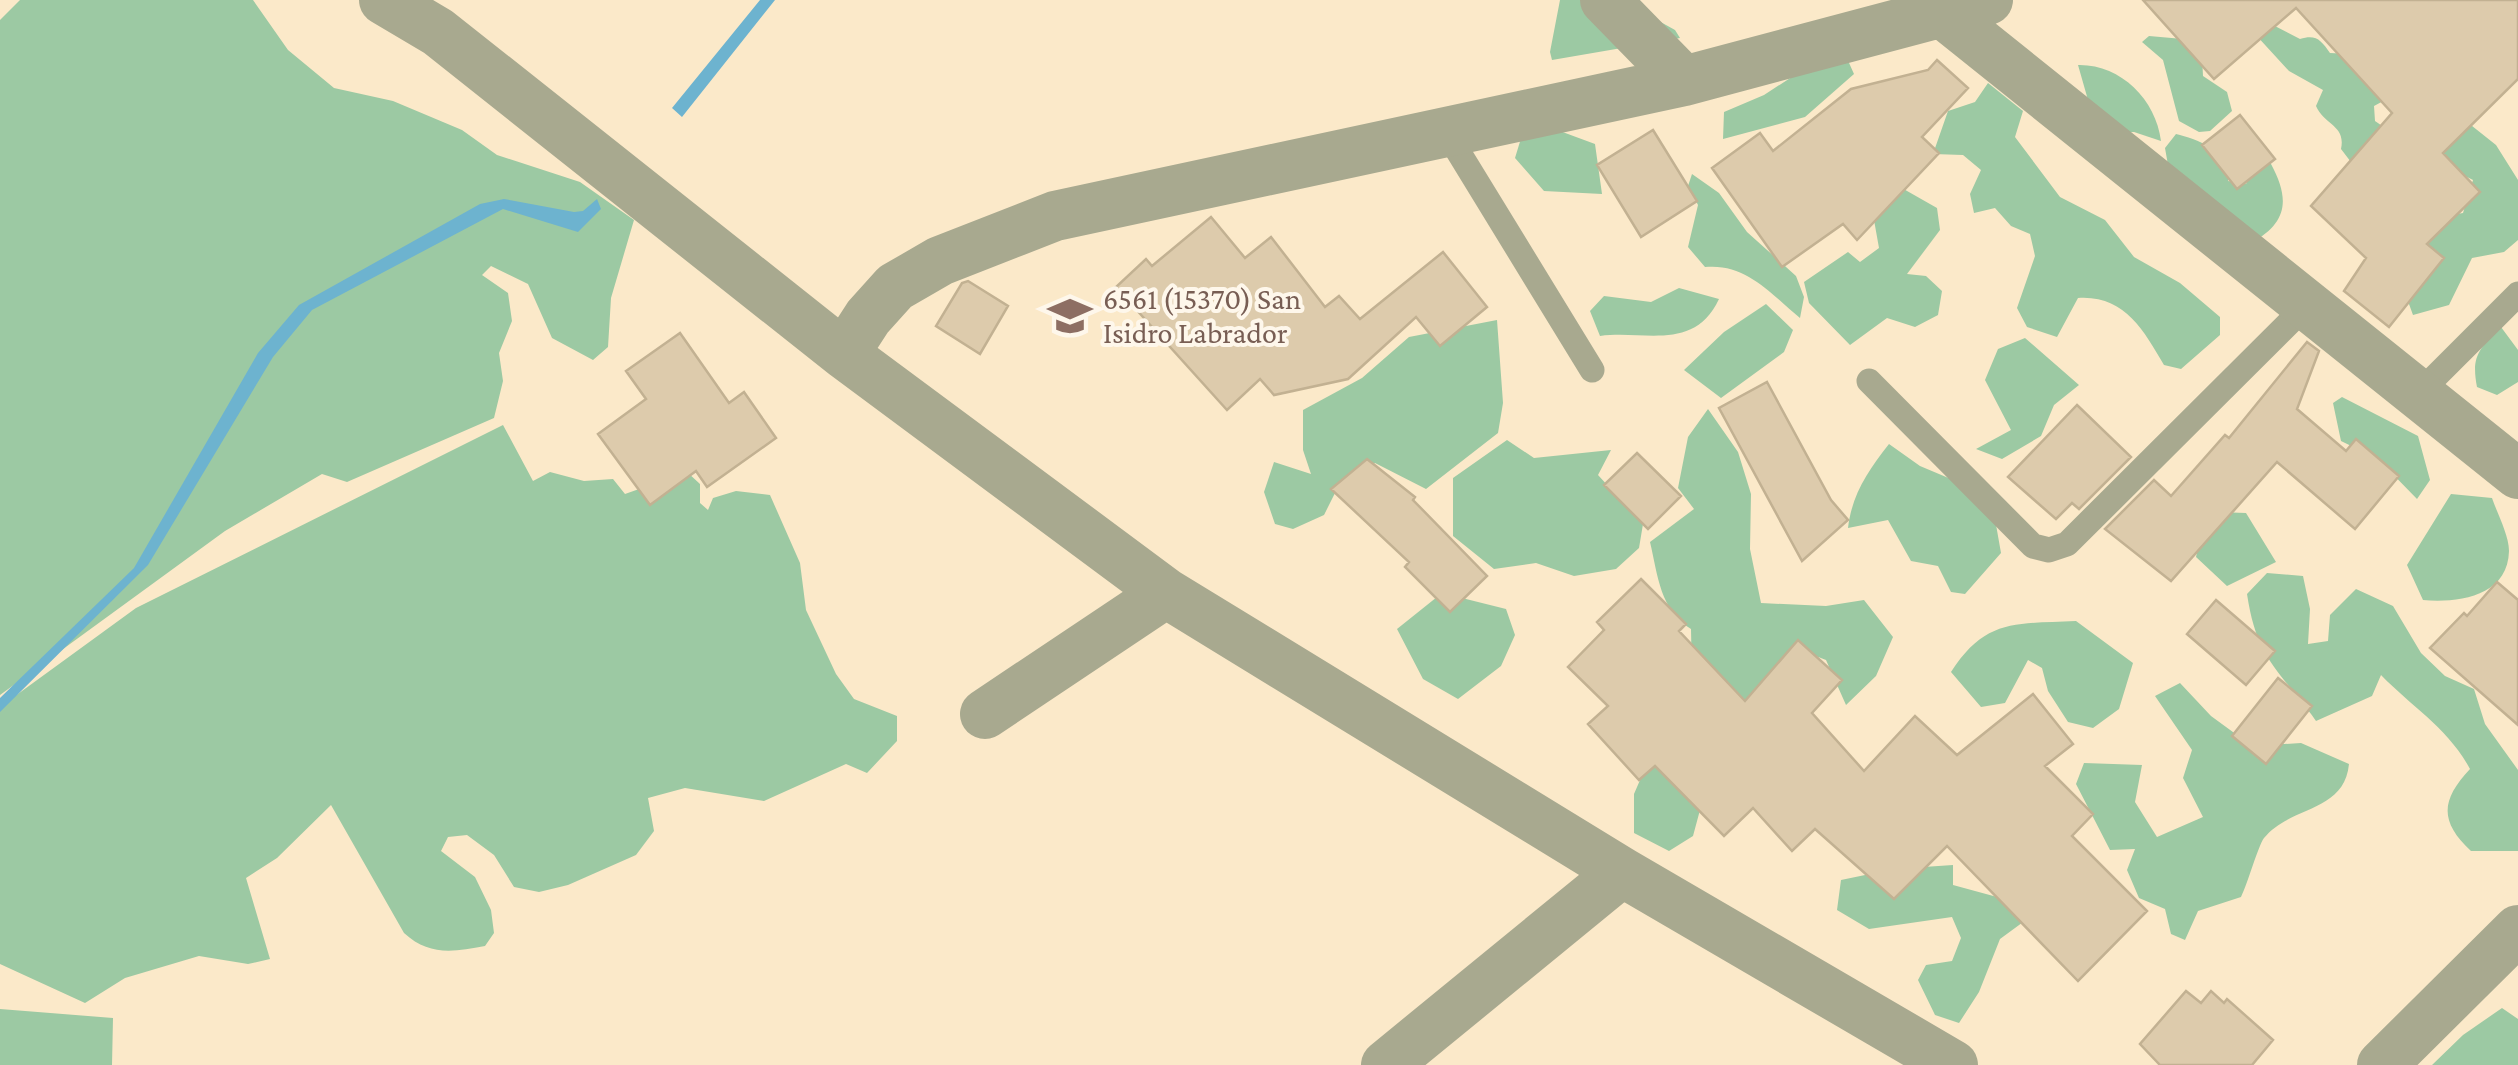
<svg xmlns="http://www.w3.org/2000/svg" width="2518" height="1065" viewBox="0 0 2518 1065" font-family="'Crimson Pro',serif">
  <rect width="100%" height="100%" fill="#fbe9c9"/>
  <path fill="#9cc9a3" d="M20 0H253L288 50 334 88 393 101 462 130 497 155 580 182 634 220 611 298 608 347 593 360 552 338 528 284 491 266 482 275 508 293 512 321 499 353 503 381 494 418 347 482 322 474 225 531 0 695V20Z
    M1560 0H1621L1675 30 1680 38 1552 60 1550 52Z
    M2271 24 2300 39C2316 34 2321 40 2330 53L2351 54 2387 99 2374 106 2375 121 2391 132 2370 187 2341 149C2346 125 2325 126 2316 106L2323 90 2289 71 2255 34Z
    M2149 36 2183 39 2202 56 2203 76 2227 92 2232 111 2210 131 2199 132 2179 121 2163 60 2142 42Z
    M1841 45 1854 74 1805 117 1723 139 1724 112 1764 95Z
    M2078 65C2120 64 2156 99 2161 141L2134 132 2114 133 2092 114Z
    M1988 83 2023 111 2015 137 2060 197 2105 220 2134 257 2180 283 2220 317V335L2181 369 2164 365C2143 329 2124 295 2078 298L2057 337 2027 327 2017 308 2035 256 2030 234 2011 226 1995 208 1974 213 1970 194 1981 170 1963 155 1933 154 1948 111 1975 102Z
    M2457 114 2496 145 2518 180V240L2504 252 2472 258 2449 305 2413 315 2405 293 2415 204 2445 216 2463 213 2473 180 2453 170 2437 153Z
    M1549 127 1595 144 1602 194 1544 191 1515 158 1522 135Z
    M2176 134C2198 139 2233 153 2228 181L2246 184 2256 162 2271 164C2290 199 2288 223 2251 243L2168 165 2165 148Z
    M1692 174 1719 193 1747 232 1796 276 1804 297 1800 318C1770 293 1746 263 1705 267L1688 247 1698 205 1688 186Z
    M1893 183 1937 208 1940 230 1907 274 1926 276 1942 291 1938 315 1915 327 1887 318 1850 345 1809 303 1804 282 1848 252 1860 262 1879 248 1869 192Z
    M1679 288 1719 299C1694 352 1645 330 1600 336L1590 311 1604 296 1651 302Z
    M1766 304 1793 330 1784 352 1721 398 1684 370 1724 332Z
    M1497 320 1503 403 1498 433 1426 489 1375 463 1342 479 1324 515 1293 529 1275 524 1264 492 1274 462 1311 474 1303 450V410L1362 378 1409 337Z
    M2501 327 2518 350V382L2497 395 2477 387C2471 356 2479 349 2501 327Z
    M2025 338 2079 385 2054 405 2041 436 2002 459 1976 449 2011 430 1985 380 1998 349Z
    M2342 397 2418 436 2430 480 2417 499 2378 459 2341 441 2333 403Z
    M1708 409 1738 452 1751 494 1750 549 1761 603 1826 606 1864 600 1893 637 1876 676 1846 705 1826 660 1795 648 1785 731 1692 679 1691 629C1660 610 1658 576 1650 542L1694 509 1678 488 1688 437Z
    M503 425 533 481 550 472 584 481 613 479 625 494 687 472 700 484V503L708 510 713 498 736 491 770 495 800 563 806 610 836 674 854 699 897 716V741L867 773 846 764 764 801 685 788 648 798 654 831 636 855 568 885 539 892 514 887 494 855 467 835 448 837 441 851 475 877 491 910 494 933 485 946C453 952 429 956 404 933L331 805 277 858 246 878 270 959 248 964 199 956 125 978 85 1003 0 964V707L136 608Z
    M1507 440 1534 458 1611 450 1598 475 1643 524 1639 548 1616 569 1574 576 1536 563 1494 569 1453 536V478Z
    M1889 444 1920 466 1958 482 1995 519 2001 553 1965 594 1951 592 1938 566 1911 561 1888 520 1848 528C1852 494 1868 471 1889 444Z
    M2451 494 2492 498C2497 513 2509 535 2509 551 2508 597 2457 603 2423 600L2407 565Z
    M2218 512 2246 513 2276 562 2227 586 2196 557 2204 522Z
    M2267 573 2303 576 2310 609 2308 644 2328 641 2330 615 2356 589 2393 606 2421 653 2445 676 2474 689 2485 724 2518 770V851H2471C2439 821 2441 800 2470 769 2448 728 2412 707 2381 675L2372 696 2316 721C2280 670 2257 661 2247 594Z
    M1442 593 1506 609 1515 635 1501 666 1458 699 1423 679 1397 629Z
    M2076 621 2133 663 2119 709 2093 728 2068 722 2048 691 2042 668 2028 660 2005 703 1981 707 1951 672C1986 618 2016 624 2076 621Z
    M2180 683 2211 716 2252 746 2301 743 2349 764C2344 813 2291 805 2264 838 2258 846 2248 883 2241 897L2198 911 2185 940 2171 934 2165 909 2139 898 2127 870 2135 849 2110 850 2076 784 2084 763 2142 765 2135 802 2157 837 2203 817 2183 778 2192 750 2155 696Z
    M1650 757 1700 810 1693 836 1669 851 1634 833V794Z
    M1953 865V885L1997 897 2030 917 2000 939 1979 992 1959 1023 1935 1015 1918 980 1926 965 1952 961 1961 938 1952 917 1869 929 1837 910 1841 880 1894 869Z
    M2502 1008 2518 1019V1065H2432L2463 1035Z
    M0 1009 113 1018 112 1065H0Z"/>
  <path fill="#6db3cf" d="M760 0H775L682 117 672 108Z
    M504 199 574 212 583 211 597 199 601 209 578 232 503 209 312 310 273 357 148 565 0 712V698L134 568 258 353 299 305 480 204Z"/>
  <path fill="#ddcbac" stroke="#c2b192" stroke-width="2.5" d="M2143 0H2518V79L2443 153 2480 192 2427 244 2444 258 2389 327 2344 291 2366 258 2311 206 2392 113 2296 8 2214 79Z
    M1937 60 1968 88 1922 137 1939 153 1857 240 1843 224 1782 267 1712 168 1760 133 1773 151 1851 89 1928 70Z
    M2240 115 2275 159 2237 189 2202 145Z
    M1653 130 1697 201 1641 237 1597 165Z
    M1211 217 1245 258 1271 237 1325 307 1339 296 1360 319 1443 252 1487 307 1440 346 1416 317 1348 379 1274 395 1260 379 1227 410 1116 287 1146 259 1152 266Z
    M968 281 1008 306 980 354 936 326 962 283Z
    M680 333 729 403 744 392 776 438 707 487 696 471 650 505 598 434 646 399 626 371Z
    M2307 342 2319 351 2297 409 2346 451 2356 439 2399 476 2355 529 2277 462 2171 581 2105 529 2154 480 2171 496 2225 435 2229 438Z
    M1767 382 1831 500 1848 520 1802 561 1719 408Z
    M2077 405 2131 457 2079 509 2072 503 2056 519 2008 477Z
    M1637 453 1681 496 1648 529 1604 485Z
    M1367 459 1415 497 1413 500 1487 576 1450 612 1405 567 1409 562 1331 489Z
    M1641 579 1686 624 1679 631 1745 701 1798 640 1842 680 1812 713 1864 771 1915 716 1957 755 2033 694 2073 744 2045 766 2093 814 2072 836 2147 911 2078 981 1947 846 1894 899 1815 829 1792 851 1753 808 1724 836 1655 766 1639 780 1588 724 1608 706 1568 667 1604 630 1597 622Z
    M2497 582 2518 600V725L2430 648 2464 613 2467 616Z
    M2216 600 2275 651 2246 685 2187 634Z
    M2278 678 2312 706 2266 764 2232 736Z
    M2186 991 2201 1003 2211 991 2224 1003 2227 999 2273 1040 2252 1065H2160L2140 1044Z"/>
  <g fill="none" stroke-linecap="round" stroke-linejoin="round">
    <path stroke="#a8a98f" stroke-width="25" d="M1445 130 1592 370
      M1869 381 2033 546 2049 550 2067 544 2306 306
      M2418 394 2518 294"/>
    <path stroke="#a8a98f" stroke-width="50" d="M384 0 438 32 844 354 1166 593 1622 872 1953 1065
      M1605 0 1684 81
      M1945 15 2518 474
      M844 354 868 317 895 287 940 261 1055 216 1684 81 1988 0
      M985 714 1166 593
      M1386 1065 1622 872
      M2382 1065 2518 930"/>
  </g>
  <defs>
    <g id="school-bare" transform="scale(3.45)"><path d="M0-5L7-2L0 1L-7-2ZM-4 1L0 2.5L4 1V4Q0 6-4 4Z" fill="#8d6e63" stroke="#fef7eb" stroke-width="2.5" paint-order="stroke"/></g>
  </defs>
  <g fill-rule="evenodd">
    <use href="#school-bare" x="1070" y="316"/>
  </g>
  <g text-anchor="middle" stroke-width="8" stroke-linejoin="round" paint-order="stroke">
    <g font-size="30" fill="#785e54" stroke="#fef7eb" text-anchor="start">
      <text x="1103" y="309">6561 (15370) San<tspan x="1103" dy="34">Isidro Labrador</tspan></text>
    </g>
  </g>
</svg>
